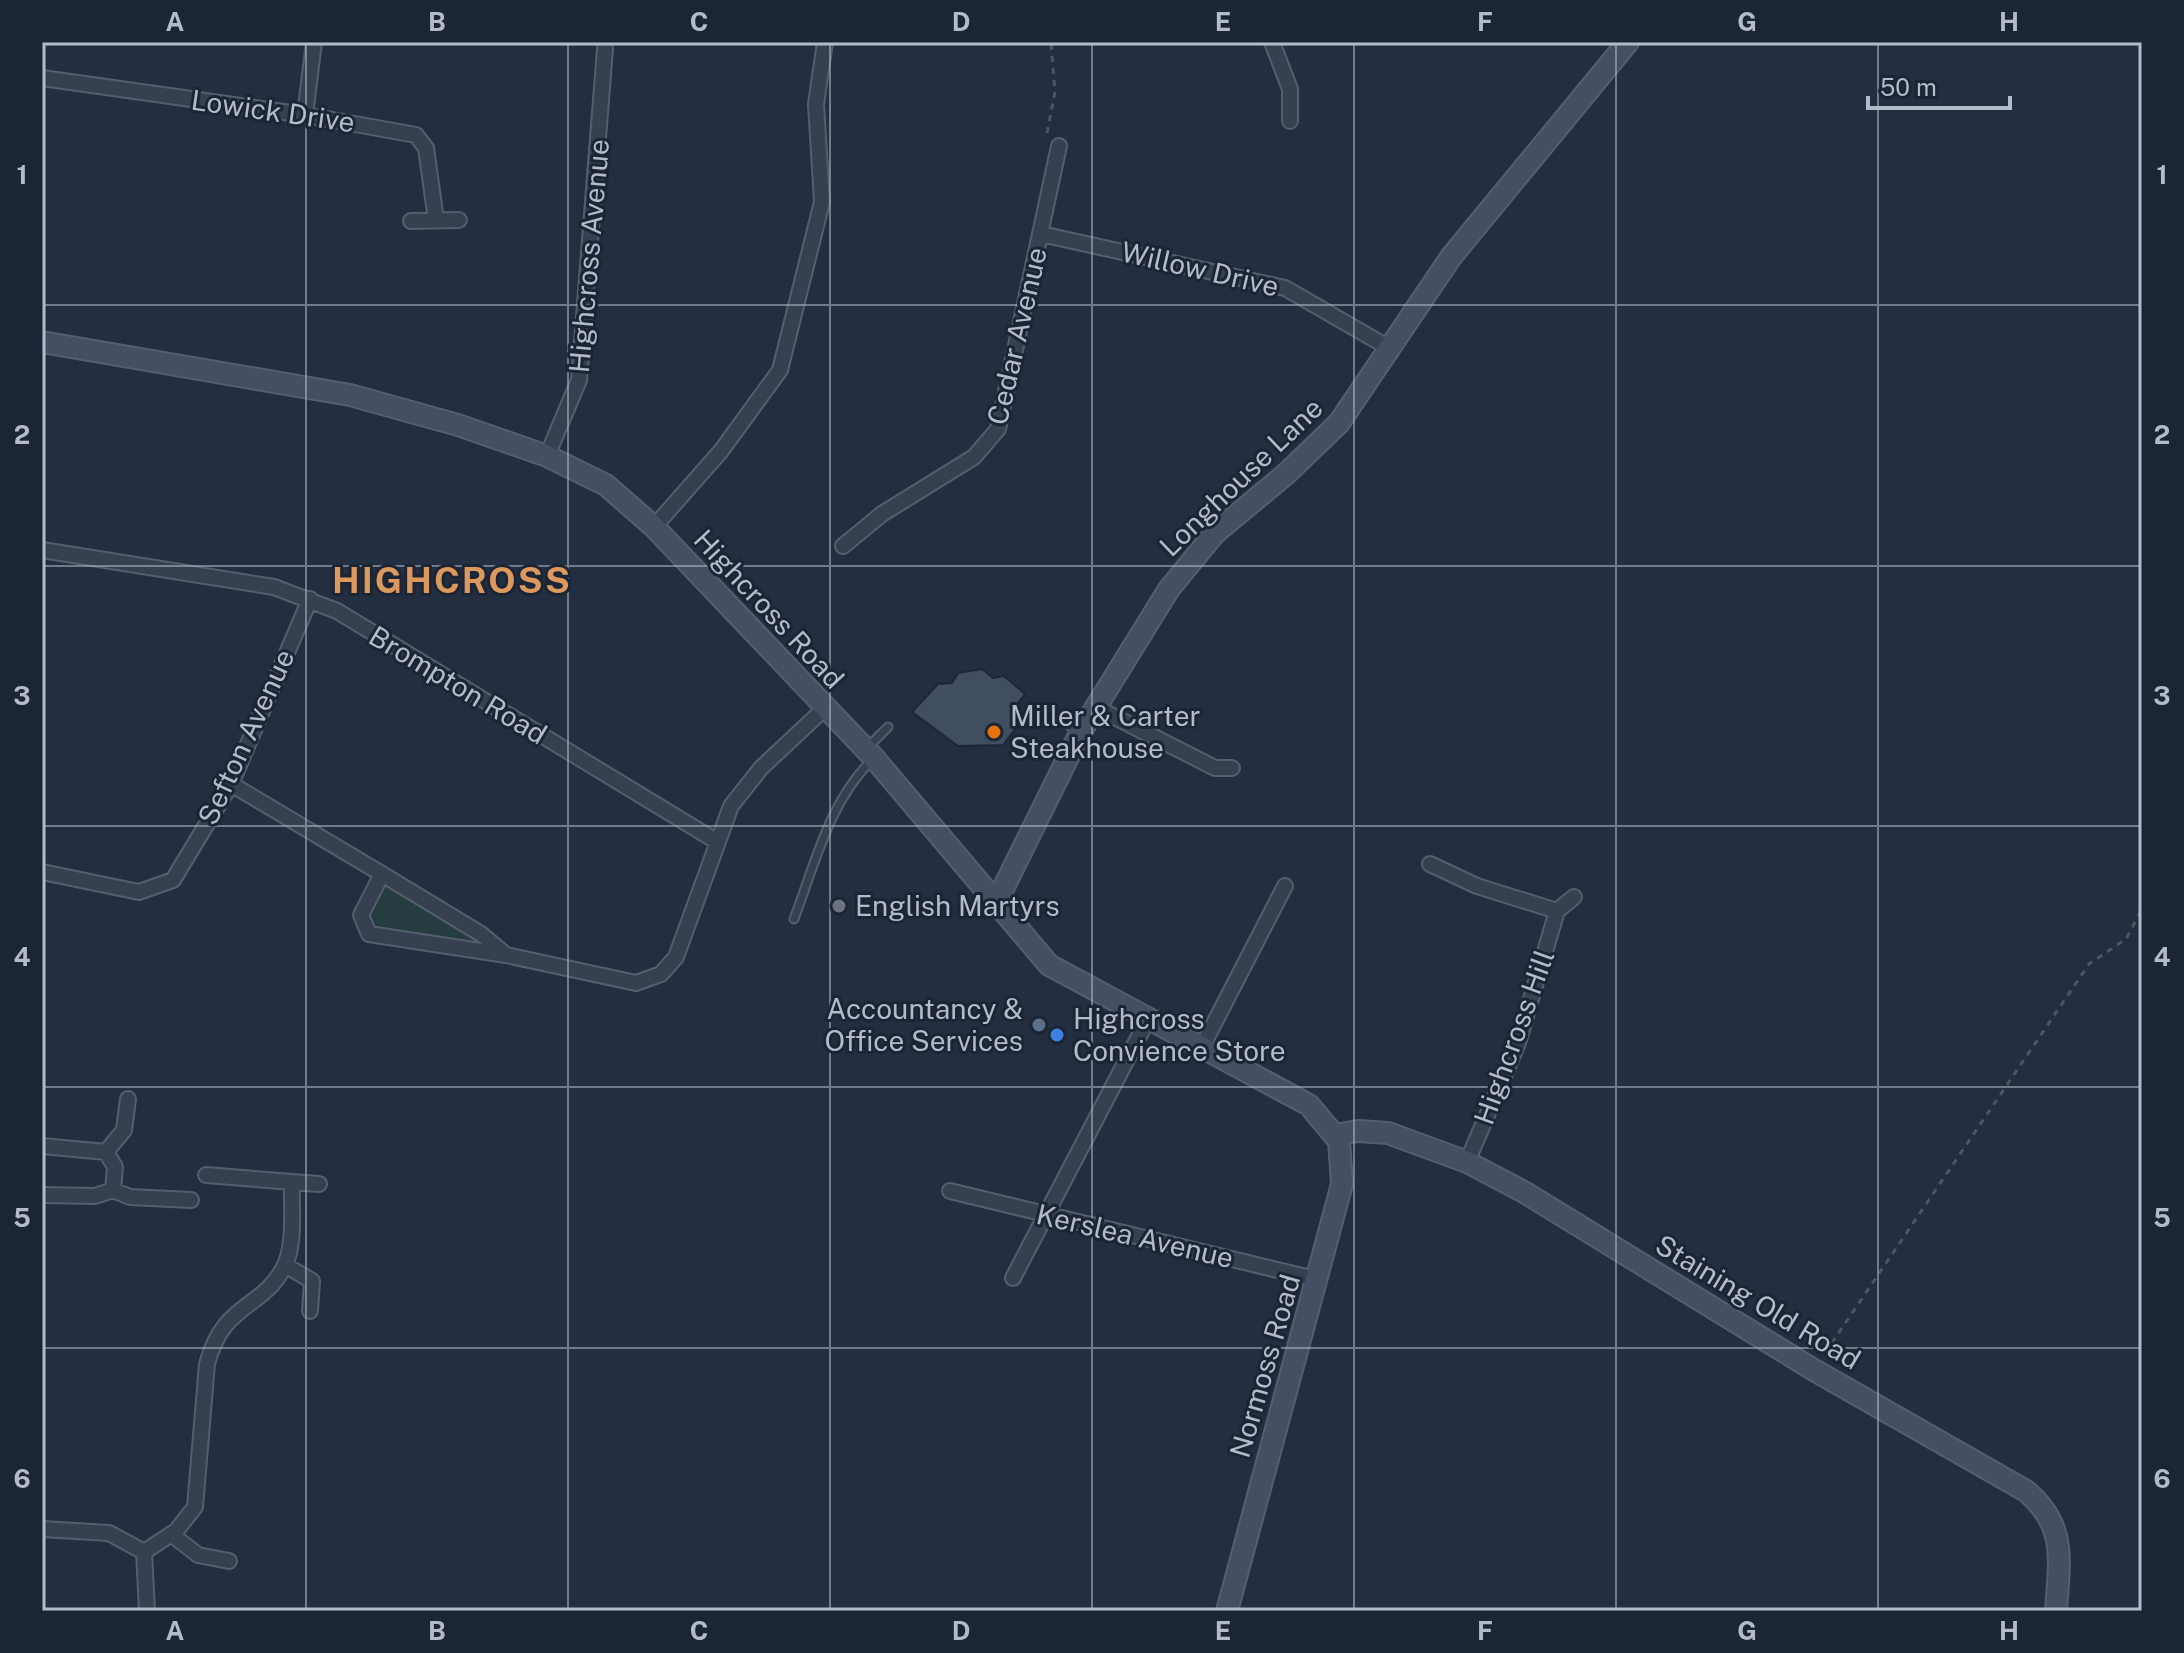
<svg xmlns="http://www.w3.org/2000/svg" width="2184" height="1653" viewBox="0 0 2184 1653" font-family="'Public Sans',sans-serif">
  <rect width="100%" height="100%" fill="#232e40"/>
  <path fill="#253d41" d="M382 874 506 955 364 927Z"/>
  <path fill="#414e62" stroke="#1e2737" stroke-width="2" d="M982 669 993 678 1004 676 1025 694 1012 711 1023 719 1003 745 958 746 912 712 938 684 952 683 958 673Z"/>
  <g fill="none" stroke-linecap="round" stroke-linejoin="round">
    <g stroke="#555e6d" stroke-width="11">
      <path id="lane" d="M1061 720 1079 732
        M867 748 888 727
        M794 919C815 864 829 802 872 760"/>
    </g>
    <g stroke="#555e6d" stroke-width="18">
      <path id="street" d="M1272 42 1290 89V121
        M42 78 305 115 416 135 426 148 436 220
        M305 115 314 42
        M411 221 459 220
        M1041 234 1285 288 1391 349
        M547 456 579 380 605 49
        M654 527 721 451 780 370 822 202 816 104 825 42
        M843 546 882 514 974 457 998 429 1059 146
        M42 550 274 587 337 611 716 841
        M1095 707 1215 768H1232
        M231 784 382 874 361 915 369 934 506 955 636 983 661 974 676 957 731 806 761 768 824 709
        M1430 864 1477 886 1557 911
        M42 872 139 892 173 880 231 784 310 599
        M382 874 481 934 506 955
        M1202 1047 1285 886
        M42 1146 106 1152 115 1167 113 1190
        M106 1152 124 1130 128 1099
        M1467 1162 1518 1043 1557 911 1574 897
        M292 1182 319 1184
        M950 1191 1319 1280
        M42 1195 95 1196 113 1190 130 1197 191 1200
        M285 1265 312 1281 310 1311
        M1013 1278 1148 1019
        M42 1529 109 1533 144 1552 147 1611
        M171 1534 198 1555 229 1561
        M144 1552 176 1531 195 1507 207 1364C223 1303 260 1310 283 1269 296 1246 291 1208 292 1182L206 1175"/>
    </g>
    <g stroke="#555e6d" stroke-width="24">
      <path id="secondary" d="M42 342 350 395 458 425 547 456 606 485 654 527 874 758 1049 965 1309 1105 1339 1141 1342 1184 1227 1611
        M995 905 1080 733 1169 589 1215 533 1286 474 1339 423 1451 257 1628 42
        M1335 1135 1358 1131 1388 1133 1467 1162 1524 1192 1814 1370 2026 1491C2068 1526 2059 1562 2056 1611"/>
    </g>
    <path stroke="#435a5e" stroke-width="3" stroke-dasharray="6 6" stroke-linecap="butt" d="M1047 133 1055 92 1051 42
      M1825 1353 2089 964 2126 939 2142 909"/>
    <use href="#lane" stroke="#374050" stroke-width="7"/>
    <use href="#street" stroke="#374050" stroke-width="14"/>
    <use href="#secondary" stroke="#454f63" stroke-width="20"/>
  </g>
  <path fill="none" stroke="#b3bbca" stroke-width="2" stroke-opacity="0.55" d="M306 42V1611M568 42V1611M830 42V1611M1092 42V1611M1354 42V1611M1616 42V1611M1878 42V1611M42 305H2142M42 566H2142M42 826H2142M42 1087H2142M42 1348H2142"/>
  <circle fill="#e8710a" stroke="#1c2535" stroke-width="3" cx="994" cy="732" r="8"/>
  <circle fill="#6b7280" stroke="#1c2535" stroke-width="3" cx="839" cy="906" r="8"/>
  <circle fill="#5c6f8a" stroke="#1c2535" stroke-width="3" cx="1039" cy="1025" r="8"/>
  <circle fill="#3f7fe0" stroke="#1c2535" stroke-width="3" cx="1057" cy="1035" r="8"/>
  <g text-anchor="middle" stroke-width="6" stroke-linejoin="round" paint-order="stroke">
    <g font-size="28" fill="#b3bbca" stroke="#1c2535">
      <text transform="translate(273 111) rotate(8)" y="10">Lowick Drive</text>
      <text transform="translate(589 256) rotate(-85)" y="10">Highcross Avenue</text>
      <text transform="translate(1200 269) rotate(13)" y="10">Willow Drive</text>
      <text transform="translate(1017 336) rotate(-77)" y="10">Cedar Avenue</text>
      <text transform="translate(1241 477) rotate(-44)" y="10">Longhouse Lane</text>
      <text transform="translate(769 609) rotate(47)" y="10">Highcross Road</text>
      <text transform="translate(458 685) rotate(31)" y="10">Brompton Road</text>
      <text transform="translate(246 737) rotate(-65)" y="10">Sefton Avenue</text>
      <text transform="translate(1514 1037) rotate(-70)" y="10">Highcross Hill</text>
      <text transform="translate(1135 1236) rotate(13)" y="10">Kerslea Avenue</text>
      <text transform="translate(1758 1302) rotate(31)" y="10">Staining Old Road</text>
      <text transform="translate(1265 1366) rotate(-74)" y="10">Normoss Road</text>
    </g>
    <g font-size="28" fill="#b3bbca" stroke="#1c2535" text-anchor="start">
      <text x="1010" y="726">Miller &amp; Carter<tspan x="1010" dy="32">Steakhouse</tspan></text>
      <text x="855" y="916">English Martyrs</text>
      <text x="1023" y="1019" text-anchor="end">Accountancy &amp;<tspan x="1023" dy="32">Office Services</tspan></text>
      <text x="1073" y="1029">Highcross<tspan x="1073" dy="32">Convience Store</tspan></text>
    </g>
    <g font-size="36" font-weight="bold" letter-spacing="2" fill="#dc995d" stroke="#1c2535">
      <text x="452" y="593">HIGHCROSS</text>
    </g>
  </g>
  <rect width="2184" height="1653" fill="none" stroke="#1c2535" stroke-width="88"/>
  <path d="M1868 96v12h142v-12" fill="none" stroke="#b3bbca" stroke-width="4"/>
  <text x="1880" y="96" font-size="24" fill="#b3bbca" stroke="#1c2535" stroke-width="6" paint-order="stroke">50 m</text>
  <rect x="44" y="44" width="2096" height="1565" fill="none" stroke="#b3bbca" stroke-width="3"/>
  <g font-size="26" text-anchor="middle" font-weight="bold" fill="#b3bbca">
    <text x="175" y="31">A</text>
    <text x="437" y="31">B</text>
    <text x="699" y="31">C</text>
    <text x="961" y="31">D</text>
    <text x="1223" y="31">E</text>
    <text x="1485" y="31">F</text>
    <text x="1747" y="31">G</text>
    <text x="2009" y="31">H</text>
    <text x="22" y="184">1</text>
    <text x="2162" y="184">1</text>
    <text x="22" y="444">2</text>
    <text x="2162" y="444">2</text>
    <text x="22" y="705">3</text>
    <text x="2162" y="705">3</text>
    <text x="22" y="966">4</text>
    <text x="2162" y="966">4</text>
    <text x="22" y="1227">5</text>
    <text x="2162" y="1227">5</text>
    <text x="22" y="1488">6</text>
    <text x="2162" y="1488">6</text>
    <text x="175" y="1640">A</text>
    <text x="437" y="1640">B</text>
    <text x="699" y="1640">C</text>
    <text x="961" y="1640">D</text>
    <text x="1223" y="1640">E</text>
    <text x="1485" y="1640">F</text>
    <text x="1747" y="1640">G</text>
    <text x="2009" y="1640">H</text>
  </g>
</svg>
